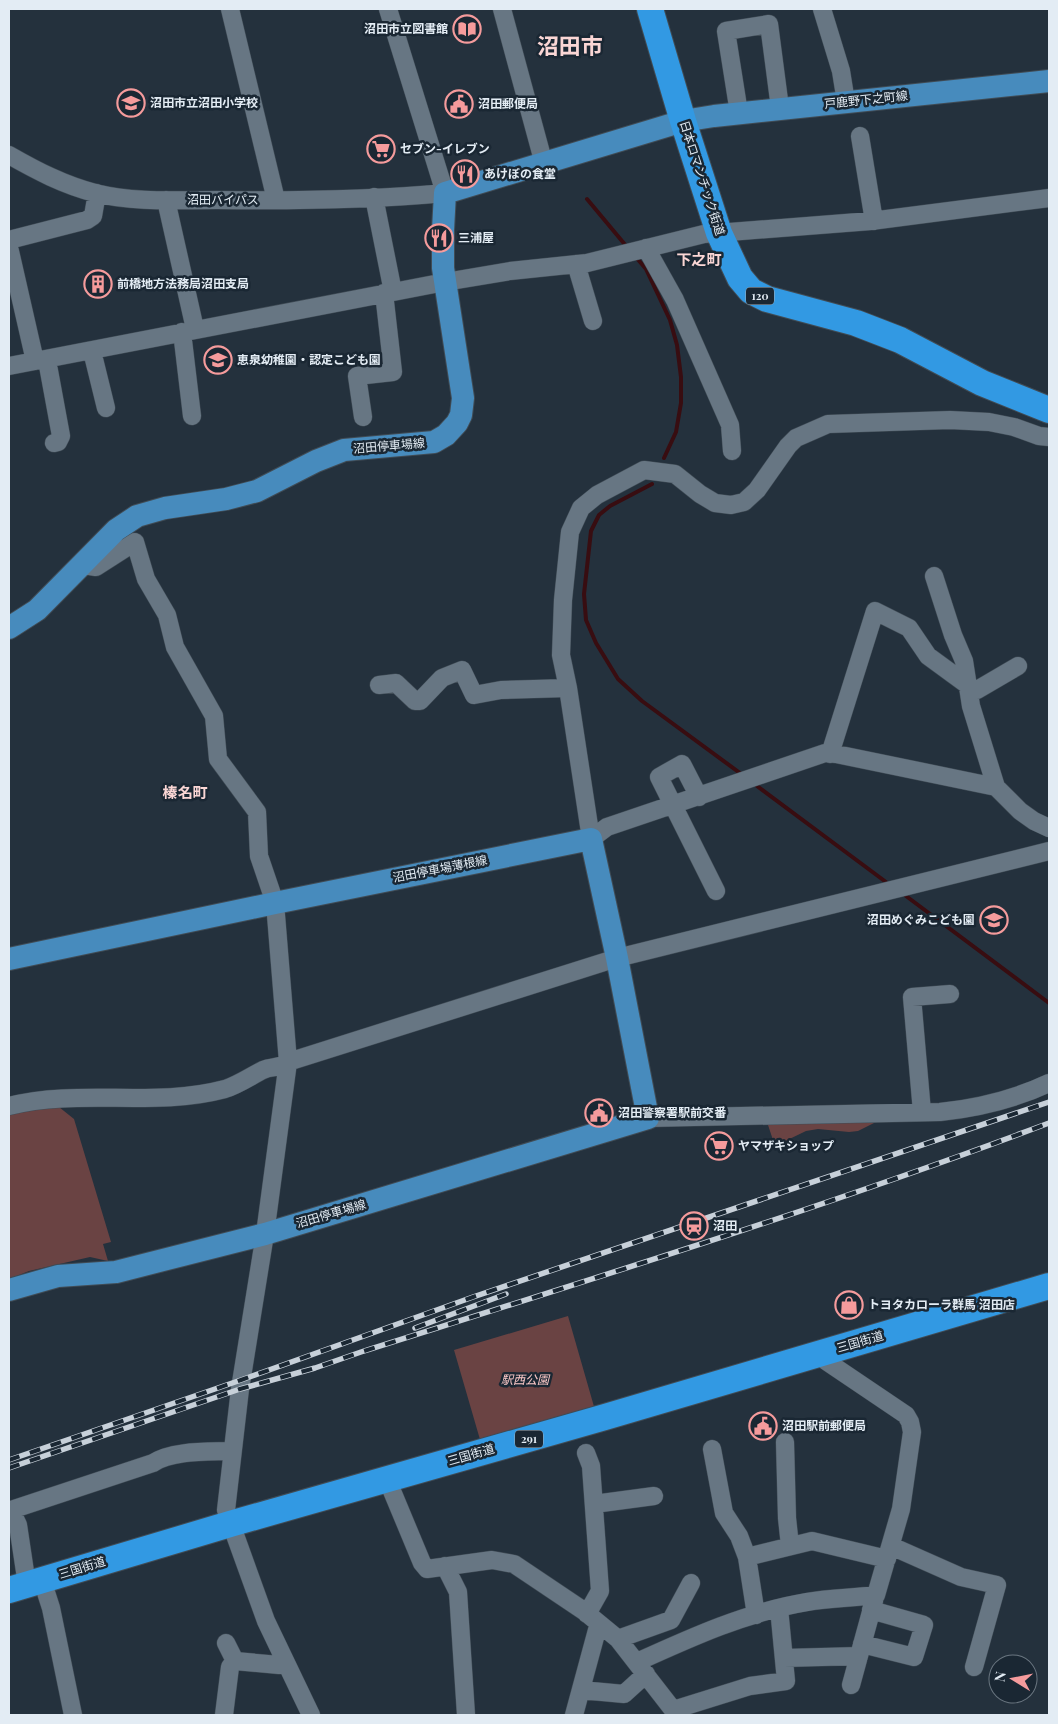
<svg xmlns="http://www.w3.org/2000/svg" width="1058" height="1724" viewBox="0 0 1058 1724" font-family="'Playfair Display','Noto Sans JP',serif">
  <rect width="100%" height="100%" fill="#24313d"/>
  <path fill="#6a4343" d="M54 1103 74 1119 111 1242 103 1244 108 1261 90 1257 29 1271 9 1279V1111Z
    M766 1119 880 1120 858 1131 849 1132 818 1129 806 1131 775 1146Z
    M568 1316 595 1410 481 1443 454 1350Z"/>
  <g fill="none" stroke-linecap="round" stroke-linejoin="round">
    <path stroke="#380d11" stroke-width="4" d="M587 199 627 247
      M635 256 646 269 670 320 677 345 681 377V403L676 432 664 458
      M652 484 610 506 599 515 591 531 584 594 586 620 596 643 618 679 642 701 744 776
      M753 783 890 885
      M902 893 1049 1003"/>
    <g stroke="#404c56" stroke-width="19">
      <path id="minor" d="M230 9 276 200
        M502 9 544 164
        M822 9 841 71 846 102
        M739 113 726 31 769 24 780 108
        M860 136 874 221
        M9 155C37 171 64 185 95 193 135 203 176 200 217 200 293 201 369 200 445 193L388 9
        M374 197 393 292
        M166 200 195 329
        M9 240 87 220 93 216 97 193
        M9 247 35 361
        M646 248 675 300 730 425 732 451
        M576 264 593 321
        M182 332 192 416
        M92 351 106 408
        M47 360 61 436 58 442 54 443
        M9 366 445 282 510 271 587 263 704 234 871 221 1049 198
        M363 417 357 376 393 372 384 293
        M1049 437 1039 436 1014 427 989 422 950 420 828 424 796 438 788 446 757 490 744 502 731 505 715 503 700 494 675 474 644 470 597 495 581 508 570 532 563 600 561 655 568 688 591 839 607 827 825 753 836 754 996 787 1020 811 1034 821 1049 828
        M83 565 96 567 135 542 146 579 167 615 175 647 214 716 218 759 257 812 259 856 275 903 288 1062 265 1234 240 1389 226 1510 266 1621 311 1715
        M934 576 953 635 964 661 971 706 996 787
        M379 685 396 683 415 701H420L442 678 462 670 474 695 501 690 568 688
        M830 754 875 611 909 628 928 656 969 686 977 690 1018 666
        M699 797 682 764 659 777 716 891
        M9 1106C80 1088 154 1108 225 1089 238 1085 251 1076 263 1070 272 1066 278 1069 288 1062L617 958 1049 851
        M922 1112 912 997 950 994
        M648 1118 940 1112C977 1108 1015 1099 1049 1083
        M785 1442 787 1518 790 1546
        M712 1449 724 1513 739 1536 747 1557 756 1615
        M586 1453 591 1466 600 1591 587 1614
        M387 1479 422 1563 427 1569 492 1560 514 1564 584 1611 618 1639 677 1715
        M594 1504 654 1496
        M891 1546 961 1577 997 1585 974 1667
        M747 1557 812 1541 887 1559
        M445 1566 458 1592 466 1715
        M42 1580 51 1608 73 1715
        M27 1585 18 1525 11 1510 153 1463C172 1450 209 1452 232 1451
        M618 1639 671 1620 691 1583
        M226 1643 235 1661 279 1665 286 1663
        M862 1644 914 1657 924 1625 871 1610
        M784 1658 859 1656
        M637 1662C692 1637 747 1612 807 1602 829 1598 853 1598 876 1595L901 1509 912 1432 910 1422 906 1415 826 1361 821 1353
        M851 1685 874 1601
        M581 1690 624 1694 646 1674
        M673 1710 750 1686 786 1681 779 1608
        M224 1715 230 1667 235 1661
        M574 1715 597 1630 601 1625"/>
    </g>
    <g stroke="#404c56" stroke-width="24">
      <path id="major" d="M9 628 37 610 116 530 137 516 165 508 226 499 257 491 316 461 344 450 434 442 446 435 457 423 461 415 463 398 443 268V230L445 193 683 121 714 116 1049 81
        M9 959 275 903 591 839 617 958 648 1118 265 1234 116 1272 58 1276 9 1290"/>
    </g>
    <g stroke="#404c56" stroke-width="28">
      <path id="highway" d="M650 9 683 121 719 233 740 278 751 291 767 299 856 323 900 340 982 383 1049 410
        M9 1590 230 1524 605 1417 1049 1286"/>
    </g>
    <use href="#minor" stroke="#677683" stroke-width="18"/>
    <use href="#major" stroke="#478bbd" stroke-width="22"/>
    <use href="#highway" stroke="#3299e3" stroke-width="26"/>
    <g stroke="#c7d0d9" stroke-width="5.5">
      <path id="rail" d="M415 1328 506 1294
        M9 1460 241 1380 473 1297 1049 1102
        M9 1468 240 1389 315 1368 361 1352C592 1279 823 1208 1049 1123"/>
    </g>
    <use href="#rail" stroke="#1a2733" stroke-width="4" stroke-dasharray="11" stroke-linecap="butt"/>
  </g>
  <defs>
    <g id="library-ring" transform="scale(1.4375)"><circle r="9.5" fill="#1a2733" stroke="#f59b9c" stroke-width="1.5"/><path d="M-6-4Q-3-5.5-.7-3.5V5Q-3 3-6 4ZM6-4Q3-5.5 .7-3.5V5Q3 3 6 4Z" fill="#f59b9c"/></g>
    <g id="school-ring" transform="scale(1.4375)"><circle r="9.5" fill="#1a2733" stroke="#f59b9c" stroke-width="1.5"/><path d="M0-5L7-2L0 1L-7-2ZM-4 1L0 2.5L4 1V4Q0 6-4 4Z" fill="#f59b9c"/></g>
    <g id="civic-ring" transform="scale(1.4375)"><circle r="9.5" fill="#1a2733" stroke="#f59b9c" stroke-width="1.5"/><path d="M-.6-6.5H3V-4.5H.6V-3L4-1V1h2V6H-6V1h2V-1L-.6-3ZM-1.2 2.5V6h2.4V2.5Z" fill="#f59b9c"/></g>
    <g id="supermarket-ring" transform="scale(1.4375)"><circle r="9.5" fill="#1a2733" stroke="#f59b9c" stroke-width="1.5"/><path d="M-6-5.5h2.5l.6 2H6L4.5 2H-2.5L-4.4-4H-6ZM-1.5 3.2a1.3 1.3 0 1 0 .1 0ZM3 3.2a1.3 1.3 0 1 0 .1 0Z" fill="#f59b9c"/></g>
    <g id="restaurant-ring" transform="scale(1.4375)"><circle r="9.5" fill="#1a2733" stroke="#f59b9c" stroke-width="1.5"/><path d="M-5-6h1v4h1v-4h1v4h1v-4h1v5L-1.5 .5V6h-2V.5L-5-1ZM5-6V6H3V1.5H1.5Q1.5-4 5-6Z" fill="#f59b9c"/></g>
    <g id="building-ring" transform="scale(1.4375)"><circle r="9.5" fill="#1a2733" stroke="#f59b9c" stroke-width="1.5"/><path d="M-4-6H4V6H1V3H-1V6H-4ZM-2.5-4.3h1.7v1.8h-1.7ZM.8-4.3h1.7v1.8H.8ZM-2.5-1h1.7V.8h-1.7ZM.8-1h1.7V.8H.8Z" fill="#f59b9c"/></g>
    <g id="station-ring" transform="scale(1.4375)"><circle r="9.5" fill="#1a2733" stroke="#f59b9c" stroke-width="1.5"/><path d="M-3-6H3Q5-6 5-4V2Q5 4 3 4L4.5 6H3L1.5 4h-3L-3 6H-4.5L-3 4Q-5 4-5 2V-4Q-5-6-3-6ZM-3.5-4v3h7v-3ZM-3.5 1v1.5H-2V1ZM2 1v1.5H3.5V1Z" fill="#f59b9c"/></g>
    <g id="shop-ring" transform="scale(1.4375)"><circle r="9.5" fill="#1a2733" stroke="#f59b9c" stroke-width="1.5"/><path d="M-5-2.5h2.3a2.7 3.5 0 0 1 5.4 0H5L5.5 6h-11ZM-1.5-2.5h3a1.5 2.3 0 0 0-3 0Z" fill="#f59b9c"/></g>
  </defs>
  <g fill-rule="evenodd">
    <use href="#library-ring" x="467" y="29"/>
    <use href="#school-ring" x="131" y="103"/>
    <use href="#civic-ring" x="459" y="104"/>
    <use href="#supermarket-ring" x="381" y="149"/>
    <use href="#restaurant-ring" x="465" y="174"/>
    <use href="#restaurant-ring" x="439" y="238"/>
    <use href="#building-ring" x="98" y="284"/>
    <use href="#school-ring" x="218" y="360"/>
    <use href="#school-ring" x="994" y="920"/>
    <use href="#civic-ring" x="599" y="1113"/>
    <use href="#supermarket-ring" x="719" y="1146"/>
    <use href="#station-ring" x="694" y="1226"/>
    <use href="#shop-ring" x="849" y="1305"/>
    <use href="#civic-ring" x="763" y="1426"/>
  </g>
  <g text-anchor="middle" stroke-width="5" stroke-linejoin="round" paint-order="stroke">
    <g fill="#1a2733" stroke="#a7b1ba" stroke-width="1">
      <rect x="746" y="287.5" width="28" height="17" rx="4"/>
      <rect x="515" y="1430.5" width="28" height="17" rx="4"/>
    </g>
    <g font-size="11" font-weight="bold" fill="#e3ecf4">
      <text x="760" y="300">120</text>
      <text x="529" y="1443">291</text>
    </g>
    <g font-size="12" font-weight="bold" fill="#e3ecf4" stroke="#1a2733" text-anchor="start">
      <text x="448" y="33" text-anchor="end">沼田市立図書館</text>
      <text x="150" y="107">沼田市立沼田小学校</text>
      <text x="478" y="108">沼田郵便局</text>
      <text x="400" y="153">セブン-イレブン</text>
      <text x="484" y="178">あけぼの食堂</text>
      <text x="458" y="242">三浦屋</text>
      <text x="117" y="288">前橋地方法務局沼田支局</text>
      <text x="237" y="364">恵泉幼稚園・認定こども園</text>
      <text x="975" y="924" text-anchor="end">沼田めぐみこども園</text>
      <text x="618" y="1117">沼田警察署駅前交番</text>
      <text x="738" y="1150">ヤマザキショップ</text>
      <text x="713" y="1230">沼田</text>
      <text x="868" y="1309">トヨタカローラ群馬 沼田店</text>
      <text x="782" y="1430">沼田駅前郵便局</text>
    </g>
    <g font-size="12" fill="#e3ecf4" stroke="#1a2733">
      <text transform="translate(866 100) rotate(-6)" y="4">戸鹿野下之町線</text>
      <text transform="translate(702 178) rotate(72)" y="4">日本ロマンチック街道</text>
      <text x="223" y="204">沼田バイパス</text>
      <text transform="translate(389 446) rotate(-5)" y="4">沼田停車場線</text>
      <text transform="translate(440 869) rotate(-11)" y="4">沼田停車場薄根線</text>
      <text transform="translate(331 1214) rotate(-16)" y="4">沼田停車場線</text>
      <text transform="translate(860 1342) rotate(-16)" y="4">三国街道</text>
      <text transform="translate(471 1455) rotate(-16)" y="4">三国街道</text>
      <text transform="translate(82 1568) rotate(-17)" y="4">三国街道</text>
    </g>
    <g font-size="12" font-style="italic" fill="#fcc9c8" stroke="#1a2733">
      <text x="525" y="1384">駅西公園</text>
    </g>
    <g font-size="15" font-weight="bold" fill="#fad6d5" stroke="#1a2733">
      <text x="699" y="265">下之町</text>
      <text x="185" y="798">榛名町</text>
    </g>
    <g font-size="22" font-weight="bold" fill="#fad6d5" stroke="#1a2733">
      <text x="570" y="54">沼田市</text>
    </g>
  </g>
  <rect width="1058" height="1724" fill="none" stroke="#e3ecf4" stroke-width="20"/>
  <g transform="translate(1013 1679) rotate(280)"><circle r="24" fill="#1a2733" stroke="#6a7680"/>
  <path d="M0-4L9 19L0 12L-9 19Z" fill="#f59b9c"/>
  <text y="-8" font-size="14" font-weight="bold" text-anchor="middle" fill="#e3ecf4">N</text>
  </g>
</svg>
